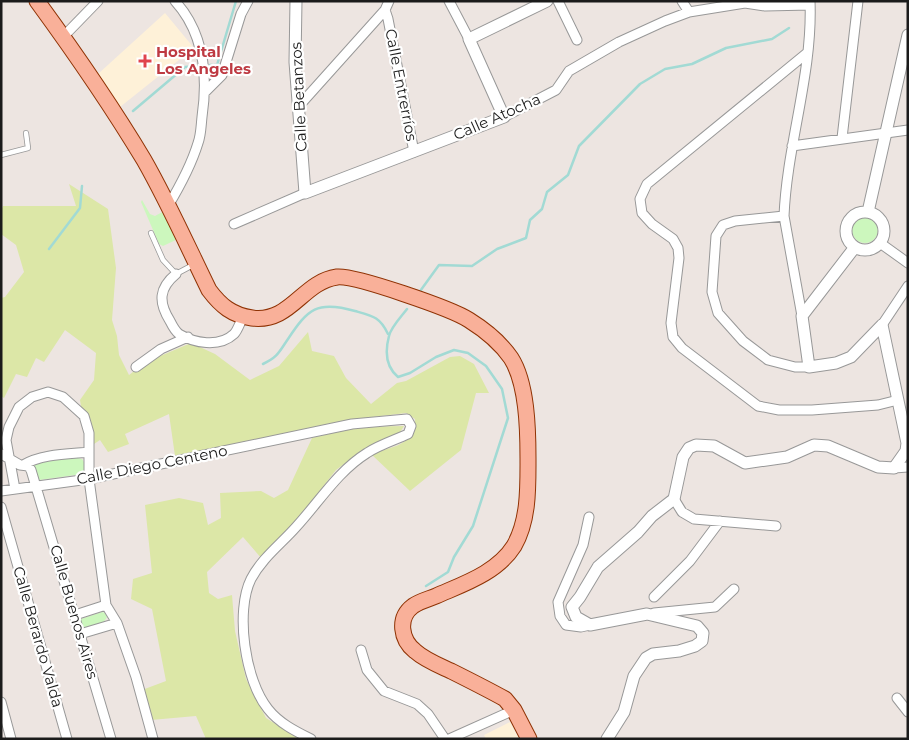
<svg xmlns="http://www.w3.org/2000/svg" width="909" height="740" viewBox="0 0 909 740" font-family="Montserrat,sans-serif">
  <rect width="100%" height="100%" fill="#ede5e1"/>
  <path fill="#fef1d8" d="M165 13 194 48 120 107 98 74Z
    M510 722 519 739H486L484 735Z"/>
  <path fill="#dce7a7" d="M69 184 108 209 116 268 112 320 117 336 119 355 129 375 146 362 191 343 215 354 250 380 279 366 308 332 312 351 334 356 346 378 371 404 397 383 406 381 450 357 460 356 474 364 489 393H476L461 450 410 491 371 454C392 447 416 445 415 419L406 413 356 419 175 456 169 414 125 434 129 444 108 452 100 440 88 448 80 400 94 380 96 353 65 330 44 362 36 358 27 377 16 374 4 398 1 396V298L5 297 24 272 16 245 1 234V211L3 206H76Z
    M404 426 397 437 364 449 336 470 300 516 262 559 243 537 207 572 209 593 218 599 232 595 235 631 246 679 266 718 299 739H206L196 716 151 720 142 690 166 681 152 609 131 599 133 579 152 573 145 505 179 498 203 503 208 525 221 518 220 493 261 491 274 498 288 490 312 438 354 427Z"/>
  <path fill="#ccf7bd" d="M142 200 150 214 155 216 166 210 180 238 163 246 159 244 141 202Z
    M852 230a13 13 0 1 1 26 0a13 13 0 1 1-26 0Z
    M74 457 82 459 86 465 83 474 39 480 34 464Z
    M102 612 105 613 107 617 103 623 84 629 80 627 79 623 81 619Z"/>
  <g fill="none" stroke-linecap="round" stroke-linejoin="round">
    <path stroke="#a2dad4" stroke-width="2.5" d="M210 65H217L236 1
      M133 111 185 67 197 66
      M49 249 80 208 82 186
      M418 294 439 265 472 266 497 249 526 238 530 220 542 209 547 192 568 175 579 146 640 84 665 69 692 64 726 48 772 39 789 28
      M407 309C401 317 391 327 389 336 385 351 386 367 398 377L410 373 436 357 454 350 468 353 486 366 502 389 508 418 473 526 454 557 448 572 426 586
      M263 364C278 357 279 352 288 339 308 309 317 300 355 311 373 316 380 317 388 334"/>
    <g stroke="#989898" stroke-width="6">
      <path id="service" d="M1 155 28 148 26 133
        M151 233 163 260 176 274 193 265"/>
    </g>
    <g stroke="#989898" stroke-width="11">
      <path id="minor" d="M449 1 469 39
        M558 1 577 40
        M682 1 689 12
        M385 10 388 19 414 152
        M63 37 98 1
        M807 53 647 184 640 199 642 213 652 224 673 239 678 248 679 258 671 323 673 337 682 348 758 406 779 410H812L878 405 898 400
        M204 93 222 75 241 14 248 1
        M298 107 385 10 389 1
        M504 117 556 90 569 71 619 42 665 21 689 12 745 3 765 6 810 5
        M842 138 858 1
        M792 146 908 130
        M168 206C180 186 191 166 198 143 201 135 201 126 202 117 208 76 204 33 175 1
        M784 216 735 221 723 225 716 236 712 292 718 313 743 341 768 360 795 367H809
        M234 224 305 193
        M880 243 908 263
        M176 274C159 288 158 302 170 321 172 325 175 331 179 334 194 343 219 348 234 334 238 330 240 322 243 317
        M802 316 784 216C787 144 813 73 810 1
        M882 325 908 286
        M136 367 161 349 188 337
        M1 454 20 465 28 466 31 470 111 739
        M23 465C41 454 68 454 89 452
        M894 468 908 467
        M15 489 6 440 9 427 19 407 32 397 48 392 63 397 84 416 89 433V479L106 605 117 623 136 677 153 739
        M1 491 89 479 352 424 407 419 411 426 408 434C395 440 379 445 367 453 338 471 319 502 296 527 281 544 262 558 251 579 235 611 245 681 268 709 279 723 295 731 311 739
        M674 499 682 512 694 519 776 526
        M1 507 67 739
        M589 517 583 545 558 602 560 616 566 625 581 627 590 625
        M654 597 690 561 720 521
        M654 613 715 607 734 589
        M75 615 106 605
        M80 634 117 623
        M361 650 367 670 384 691 417 704 428 714 445 739
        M897 698 908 712
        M1 702 11 739
        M449 739 514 710"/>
    </g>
    <g stroke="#989898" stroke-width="13">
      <path id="tertiary" d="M296 1 295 62 305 193 504 117 469 39 547 1
        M868 212 908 35
        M846 231a19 19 0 1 1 38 0a19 19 0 1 1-38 0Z
        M855 247 802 316 809 367 836 363 851 357 882 325
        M607 739 624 712 634 676 646 658 653 654 679 651 695 646 702 641 703 633 697 626 647 614 590 625 576 617 572 607 580 597 598 567 638 532 652 516 674 499 683 457 689 448 696 445 714 446 745 463 787 457 814 445 828 446 878 467 894 468 906 451 907 443 882 325"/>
    </g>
    <g stroke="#8f3204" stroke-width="17">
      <path id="primary" d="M37 1C75 53 111 105 144 160 168 202 188 247 209 290 221 306 232 315 252 318 291 323 302 282 337 277 355 275 452 309 469 320 485 330 500 342 511 358 527 383 528 429 528 458 528 487 529 520 514 546 497 573 463 584 436 596 429 599 420 601 413 606 397 618 401 640 415 651 425 660 438 665 451 671 469 680 487 689 505 699L514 710 529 739"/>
    </g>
    <use href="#service" stroke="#fff" stroke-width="4.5"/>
    <use href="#minor" stroke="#fff" stroke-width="9"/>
    <use href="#tertiary" stroke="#fff" stroke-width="11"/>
    <use href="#primary" stroke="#f9b099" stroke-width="15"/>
  </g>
  <path fill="#e0444e" stroke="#fff" stroke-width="2" d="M142.5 53.5h5v5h5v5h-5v5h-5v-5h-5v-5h5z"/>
  <g text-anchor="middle" stroke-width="4.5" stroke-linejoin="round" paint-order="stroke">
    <g font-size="15" font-weight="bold" fill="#be3a42" stroke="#fff" text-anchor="start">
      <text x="156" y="57">Hospital<tspan x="156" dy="17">Los Angeles</tspan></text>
    </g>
    <g font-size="15" fill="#1b1b1b" stroke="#fff">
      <text transform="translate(401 85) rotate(79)" y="5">Calle Entrerríos</text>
      <text transform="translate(299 97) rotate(-93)" y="5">Calle Betanzos</text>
      <text transform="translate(497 117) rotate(-24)" y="5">Calle Atocha</text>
      <text transform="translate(152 465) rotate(-11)" y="5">Calle Diego Centeno</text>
      <text transform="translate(74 612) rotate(74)" y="5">Calle Buenos Aires</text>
      <text transform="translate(38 637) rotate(74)" y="5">Calle Berardo Valda</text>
    </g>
  </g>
  <rect width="909" height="740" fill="none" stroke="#1b1b1b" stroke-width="5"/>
</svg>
